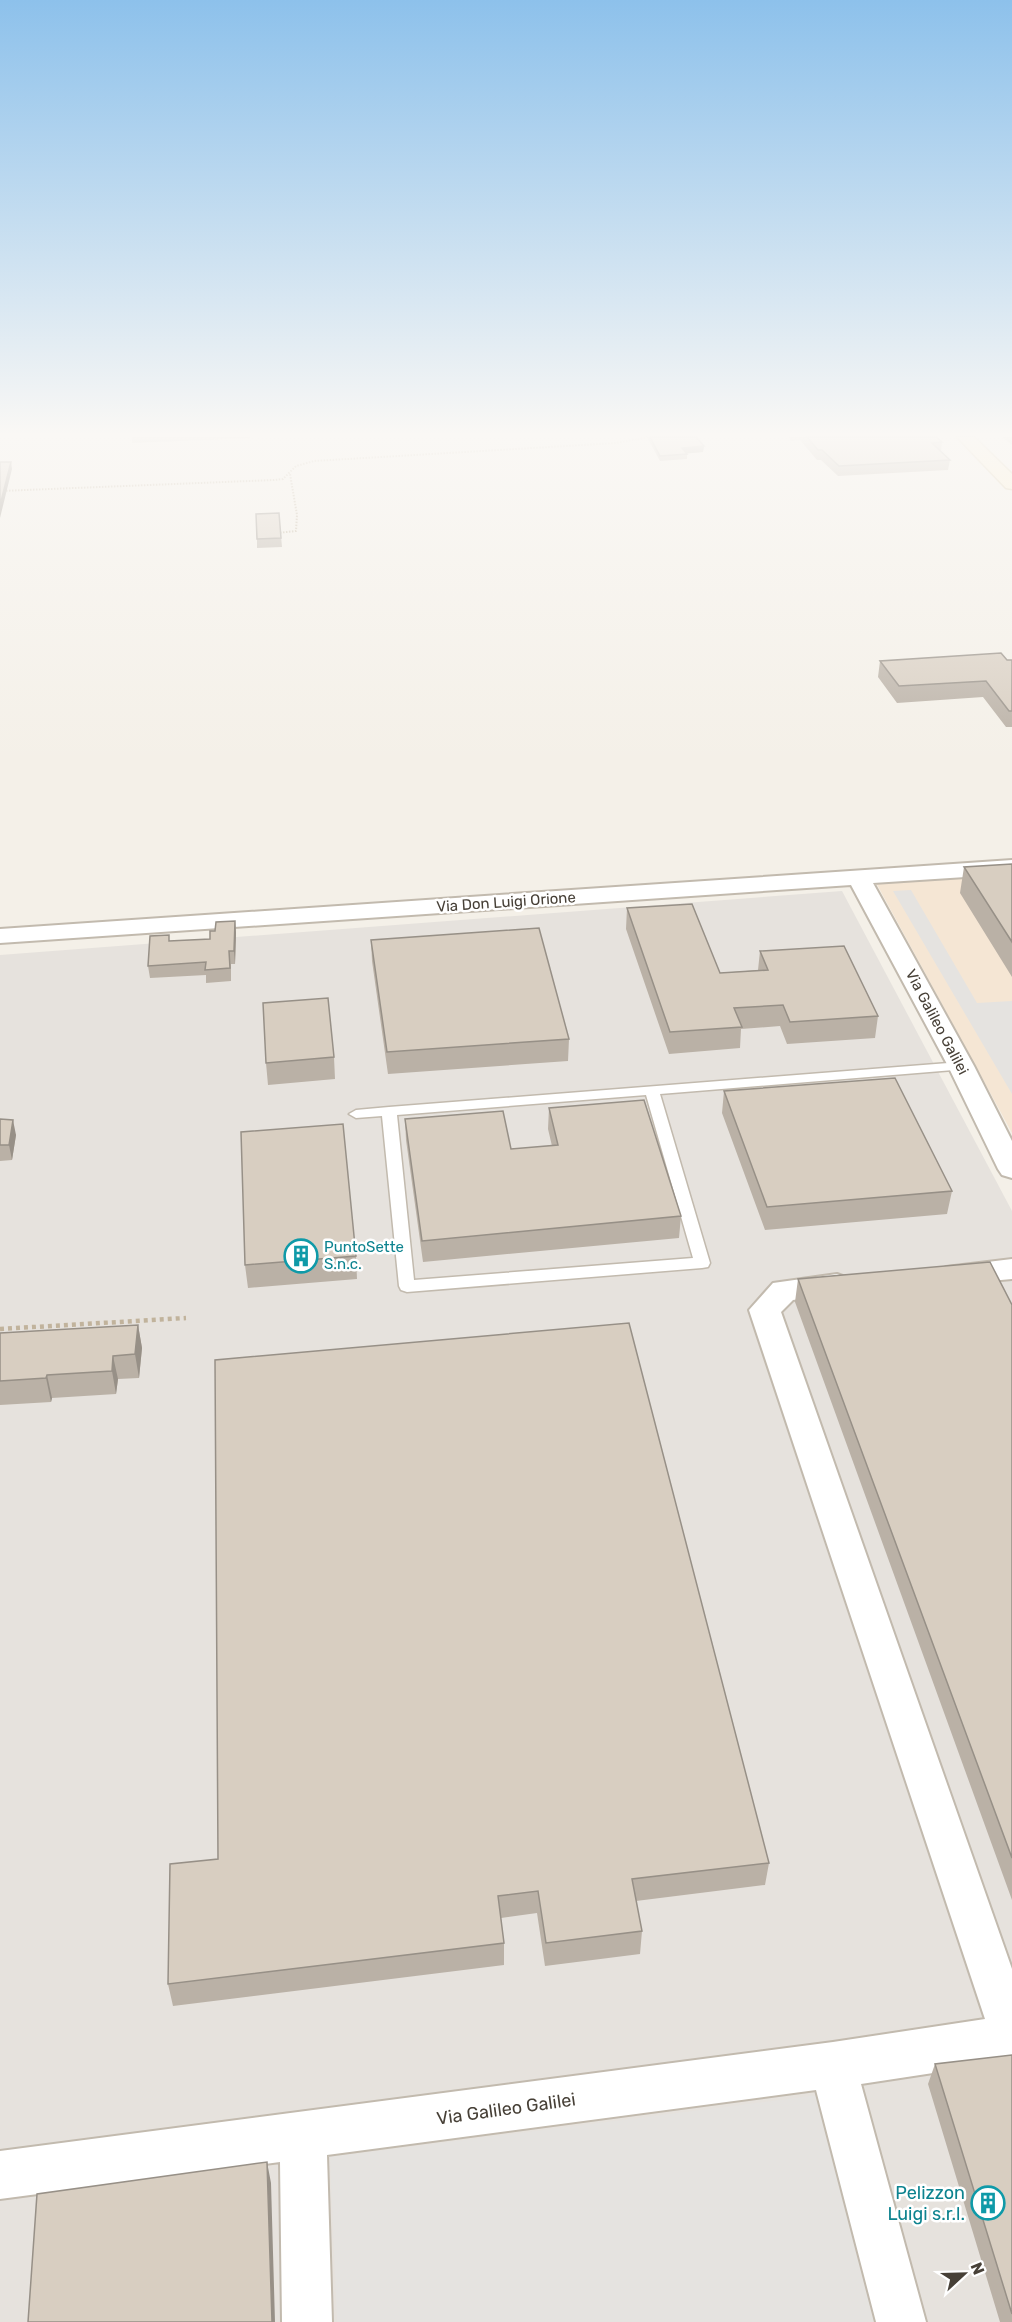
<svg xmlns="http://www.w3.org/2000/svg" width="1012" height="2322" viewBox="0 0 1012 2322" font-family="Rubik,sans-serif">
  <rect width="100%" height="100%" fill="#f4f0e8"/>
  <path fill="#f5e6d4" d="M1012 872V1133L874 879Z"/>
  <path fill="#e6e2dd" d="M842 891 1012 1211V2322H0V955Z"/>
  <path fill="#e5e3e0" d="M911 890 977 1003 1012 1001V1094L893 891Z
    M827 2094 884 2322H337L330 2157Z"/>
  <g fill="none" stroke-linecap="round" stroke-linejoin="round">
    <g stroke="#c2baae" stroke-width="3">
      <path id="lane" d="M961 1062 968 1066 966 1069 660 1094 710 1263 708 1267 702 1268 407 1292 401 1290 399 1286 382 1116 356 1118 349 1114 356 1110 389 1107ZM646 1095 693 1258 414 1280 397 1115Z"/>
    </g>
    <g stroke="#c2baae" stroke-width="4">
      <path id="street" d="M1012 860V874L873 883 974 1066 1012 1141V1178L1002 1175 998 1169 948 1066 851 885 0 943V929Z
        M1012 1259V1279L957 1284 946 1281 942 1274 946 1267Z
        M837 1274 848 1278 852 1285 848 1292 793 1300 781 1312 1012 1969V2061L861 2084 926 2322H876L816 2090 327 2155 332 2322H282L280 2162 0 2199V2151L833 2042 985 2019 749 1310 773 1283Z"/>
    </g>
    <g stroke="#d3c299" stroke-width="3">
      <path id="secondary" d="M957 437H974L1012 474V489L1006 488Z"/>
    </g>
    <path stroke="#c1b39c" stroke-width="2" stroke-dasharray="1.5 1.5" stroke-linecap="butt" d="M0 491 274 480 283 479 296 466 314 461 616 443 649 437
      M277 533 296 531 297 515 290 474"/>
    <path stroke="#c1b39c" stroke-width="4.5" stroke-dasharray="4 4" stroke-linecap="butt" d="M0 1329 186 1318"/>
    <use href="#lane" fill="#fff" fill-rule="evenodd"/>
    <use href="#street" fill="#fff" fill-rule="evenodd"/>
    <use href="#secondary" fill="#feefc9" fill-rule="evenodd"/>
  </g>
  <path fill="#bab1a6" d="M132 437H250V438L132 443Z
    M647 437H696L704 446 703 452 687 453V459L660 461Z
    M788 437H936L942 442 941 451 950 460 948 470 838 476 821 460H817L800 440 791 441Z
    M1002 437H1012V445Z
    M279 513 282 547 257 548V539Z
    M1007 660H1012V727H1006L983 697 897 703 878 677 880 661Z
    M1012 864V977L960 893 964 867Z
    M627 908 720 973 758 970 760 951 878 1016 875 1038 787 1044 780 1026 741 1029 740 1048 669 1054 626 929Z
    M235 921 236 933 235 964H231V981L206 983V975L150 978 148 966 170 941 210 939 215 931Z
    M371 940 569 1039 568 1061 388 1074 372 961Z
    M334 1057 335 1079 268 1085 266 1063Z
    M724 1091 952 1191 947 1214 765 1230 722 1113Z
    M549 1108 681 1216 679 1238 423 1262 406 1140 405 1119 511 1149 552 1146 548 1129Z
    M0 1119 16 1135 12 1160 0 1161Z
    M356 1256 357 1279 248 1288 245 1265Z
    M798 1279 1012 1305V1900L795 1302Z
    M138 1325 142 1348 139 1378 118 1379 116 1394 52 1398 51 1402 0 1405V1333Z
    M218 1859 769 1863 765 1885 636 1901 642 1931 640 1954 545 1966 537 1913 501 1918 504 1943V1965L173 2006 168 1984Z
    M1012 2055V2322H1000L928 2084 935 2064Z"/>
  <path fill="#979087" d="M704 446 703 452 682 454V448Z
    M11 462 12 469 0 518V505Z
    M235 921 236 933 235 964 234 951Z
    M13 1120 16 1135 12 1160 9 1145Z
    M138 1325 142 1348 139 1378 135 1354Z
    M113 1356 118 1379 116 1394 112 1371Z
    M47 1375 52 1398 51 1402 46 1378Z
    M267 2162 271 2183 275 2322H272Z"/>
  <path fill="#d8cec1" stroke="#979087" stroke-width="1.5" d="M650 437H696L704 446 682 448 687 454 660 456Z
    M807 437H936L942 442 932 443 950 460 839 466 822 450H818Z
    M0 462H11L0 505Z
    M279 513 281 538 257 539 256 514Z
    M1001 653 1007 660H1012V711H1009L986 681 899 686 880 661Z
    M1012 864V942L964 867Z
    M692 904 720 973 768 970 760 951 844 946 878 1016 790 1022 783 1005 734 1008 742 1027 670 1032 627 908Z
    M235 921 234 951H229L230 968 205 970 206 962 148 966 150 936 169 935V941L210 939V931H215L216 922Z
    M539 928 569 1039 387 1052 371 940Z
    M328 998 334 1057 266 1063 263 1003Z
    M895 1078 952 1191 767 1207 724 1091Z
    M644 1100 681 1216 422 1241 405 1119 503 1111 511 1149 558 1145 549 1108Z
    M0 1119 13 1120 9 1145H0Z
    M343 1124 356 1256 245 1265 241 1132Z
    M990 1262 1012 1305V1858L798 1279Z
    M629 1323 769 1863 632 1879 642 1931 546 1943 538 1891 498 1896 504 1943 168 1984 170 1864 218 1859 215 1360Z
    M138 1325 135 1354 113 1356 112 1371 47 1375 46 1378 0 1381V1333Z
    M1012 2055V2314L935 2064Z
    M267 2162 272 2322H28L37 2194Z"/>
  <linearGradient id="sky" x2="0" y2="1"><stop stop-color="#8dc1eb"/><stop offset="0.57" stop-color="#faf8f5"/><stop offset="1" stop-color="#faf8f5" stop-opacity="0"/></linearGradient>
  <rect width="1012" height="762" fill="url(#sky)"/>
  <defs>
    <g id="building-ring" transform="scale(1.725)"><circle r="9.5" fill="#fff" stroke="#0f9aa8" stroke-width="1.5"/><path d="M-4-6H4V6H1V3H-1V6H-4ZM-2.5-4.3h1.7v1.8h-1.7ZM.8-4.3h1.7v1.8H.8ZM-2.5-1h1.7V.8h-1.7ZM.8-1h1.7V.8H.8Z" fill="#0f9aa8"/></g>
  </defs>
  <g fill-rule="evenodd">
    <use href="#building-ring" x="301" y="1256"/>
    <use href="#building-ring" x="988" y="2203"/>
  </g>
  <g text-anchor="middle" stroke-width="5" stroke-linejoin="round" paint-order="stroke">
    <g font-size="15" fill="#474037" stroke="#fff">
      <text transform="translate(506 902) rotate(-4)" y="5">Via Don Luigi Orione</text>
      <text transform="translate(937 1022) rotate(62)" y="5">Via Galileo Galilei</text>
    </g>
    <g font-size="15" fill="#0d838f" stroke="#fff" text-anchor="start">
      <text x="324" y="1252">PuntoSette<tspan x="324" dy="17">S.n.c.</tspan></text>
    </g>
    <g font-size="18" fill="#474037" stroke="#fff">
      <text transform="translate(506 2109) rotate(-8)" y="6">Via Galileo Galilei</text>
    </g>
    <g font-size="18" fill="#0d838f" stroke="#fff" text-anchor="end">
      <text x="965" y="2199">Pelizzon<tspan x="965" dy="21">Luigi s.r.l.</tspan></text>
    </g>
  </g>
  <g transform="translate(964 2274) rotate(68)" stroke="#ffffff" stroke-width="4.5" paint-order="stroke">
  <path d="M0-4.5L10 22L0 15L-10 22Z" fill="#474037"/>
  <text y="-9" font-size="16" font-weight="bold" text-anchor="middle" fill="#474037">N</text>
  </g>
</svg>
